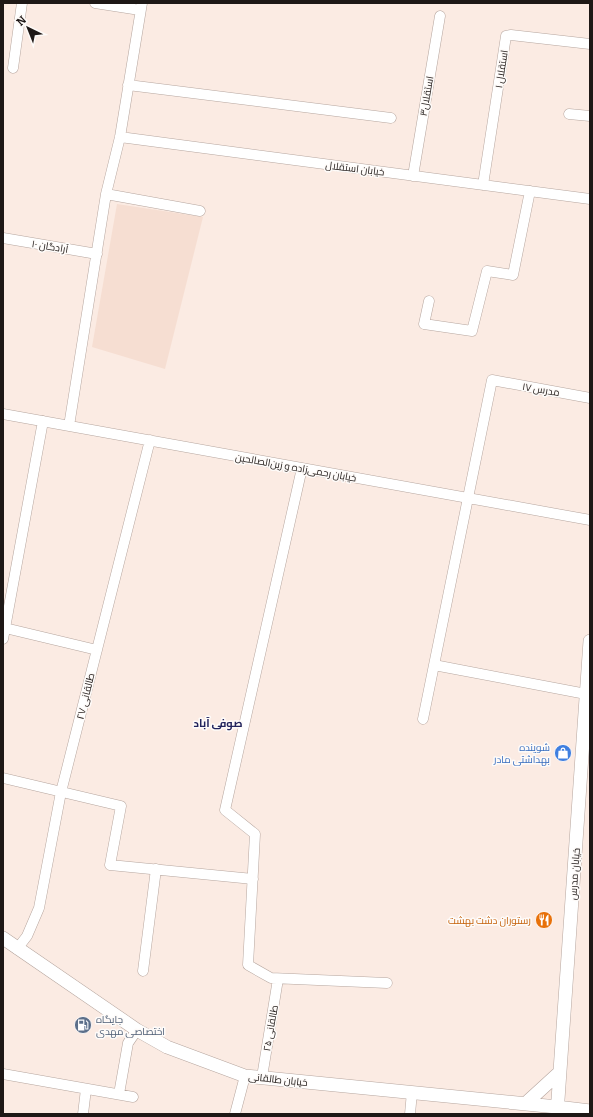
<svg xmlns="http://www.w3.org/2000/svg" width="593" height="1117" viewBox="0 0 593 1117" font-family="Bitter,Cairo,serif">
  <rect width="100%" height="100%" fill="#fbebe3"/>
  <path fill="#f6ded2" d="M117 204 203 217 165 369 92 347Z"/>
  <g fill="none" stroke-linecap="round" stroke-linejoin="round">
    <g stroke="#b6a69f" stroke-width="11">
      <path id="minor" d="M95 3 140 10
        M13 68 22 3
        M128 85 391 118
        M569 114 590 116
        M120 137 590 199
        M413 176 440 16
        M483 185 506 36 511 35 590 44
        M106 194 200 211
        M3 238 97 254
        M429 301 424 324 472 331 487 271 513 275 530 191
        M3 414 590 520
        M69 426 106 194 120 137 142 3
        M302 468 225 810 255 834 248 965 271 978 387 983
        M5 628 97 650
        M3 639 43 421
        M434 665 586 694
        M423 719 492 380 590 398
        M3 778 121 806 110 865 253 879
        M17 949 27 936 39 908 61 792 150 440
        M143 971 156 869
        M3 1074 133 1097
        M262 1077 278 979
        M119 1094 128 1043 137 1030
        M83 1114 86 1089
        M235 1114 245 1076
        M410 1114 412 1092"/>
    </g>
    <g stroke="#b6a69f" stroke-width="14">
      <path id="major" d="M3 938 137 1030 167 1047 245 1076 557 1107 590 1111
        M525 1104 560 1072
        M557 1114 590 641"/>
    </g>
    <use href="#minor" stroke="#fff" stroke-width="10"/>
    <use href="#major" stroke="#fff" stroke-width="13"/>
  </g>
  <defs>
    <g id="shop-disc" transform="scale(0.9)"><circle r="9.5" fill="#3f7fe0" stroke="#fefbf9"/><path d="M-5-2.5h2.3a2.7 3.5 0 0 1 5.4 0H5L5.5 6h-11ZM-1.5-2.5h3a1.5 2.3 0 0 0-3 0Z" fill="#fff"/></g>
    <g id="restaurant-disc" transform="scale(0.9)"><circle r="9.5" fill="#e8710a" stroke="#fefbf9"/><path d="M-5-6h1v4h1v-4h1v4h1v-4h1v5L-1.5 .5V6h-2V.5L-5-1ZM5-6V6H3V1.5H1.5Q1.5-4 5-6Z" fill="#fff"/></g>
    <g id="fuel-disc" transform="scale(0.9)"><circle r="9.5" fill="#5c6f8a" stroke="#fefbf9"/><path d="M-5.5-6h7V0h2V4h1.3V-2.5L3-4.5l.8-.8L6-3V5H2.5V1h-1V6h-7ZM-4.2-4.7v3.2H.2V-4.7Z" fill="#fff"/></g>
  </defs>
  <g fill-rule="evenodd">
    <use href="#shop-disc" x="563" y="753"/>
    <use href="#restaurant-disc" x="544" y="920"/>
    <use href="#fuel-disc" x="83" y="1025"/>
  </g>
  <g text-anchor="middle" stroke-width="3" stroke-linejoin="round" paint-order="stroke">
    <g font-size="10" fill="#1e1816" stroke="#fefbf9">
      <text transform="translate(501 69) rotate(-81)" y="4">استقلال ۱</text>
      <text transform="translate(426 96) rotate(-80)" y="4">استقلال۳</text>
      <text transform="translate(355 168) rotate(7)" y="4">خیابان استقلال</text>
      <text transform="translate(50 246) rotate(9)" y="4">آرادگان ۱۰</text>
      <text transform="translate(541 389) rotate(10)" y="4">مدرس ۱۷</text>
      <text transform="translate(296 467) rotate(10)" y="4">خیابان رحمی‌زاده و زین‌الصالحین</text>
      <text transform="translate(85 696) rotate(-76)" y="4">طالقانی ۲۷</text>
      <text transform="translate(574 874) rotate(-86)" y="4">خیابان مدرس</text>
      <text transform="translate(270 1028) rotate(-80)" y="4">طالقانی ۲۵</text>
      <text transform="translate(278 1079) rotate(6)" y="4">خیابان طالقانی</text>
    </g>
    <g font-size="10" fill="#366cbe" stroke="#fefbf9" text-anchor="end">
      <text x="550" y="751">شوینده<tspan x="550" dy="12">بهداشتی مادر</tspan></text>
    </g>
    <g font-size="10" fill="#c56008" stroke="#fefbf9" text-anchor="end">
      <text x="531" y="924">رستوران دشت بهشت</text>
    </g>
    <g font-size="10" fill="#4e5e75" stroke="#fefbf9" text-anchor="start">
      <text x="96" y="1023">جایگاه<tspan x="96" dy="12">اختصاصی مهدی</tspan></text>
    </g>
    <g font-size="11" font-weight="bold" fill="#22245d" stroke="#fefbf9">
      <text x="218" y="727">صوفی آباد</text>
    </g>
  </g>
  <rect width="593" height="1117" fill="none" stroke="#1e1816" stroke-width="8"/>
  <g transform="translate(28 28) rotate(317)" stroke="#fefbf9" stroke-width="3" paint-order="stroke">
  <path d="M0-3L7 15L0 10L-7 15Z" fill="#1e1816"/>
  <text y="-6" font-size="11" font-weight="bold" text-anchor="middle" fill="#1e1816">N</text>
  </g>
</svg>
